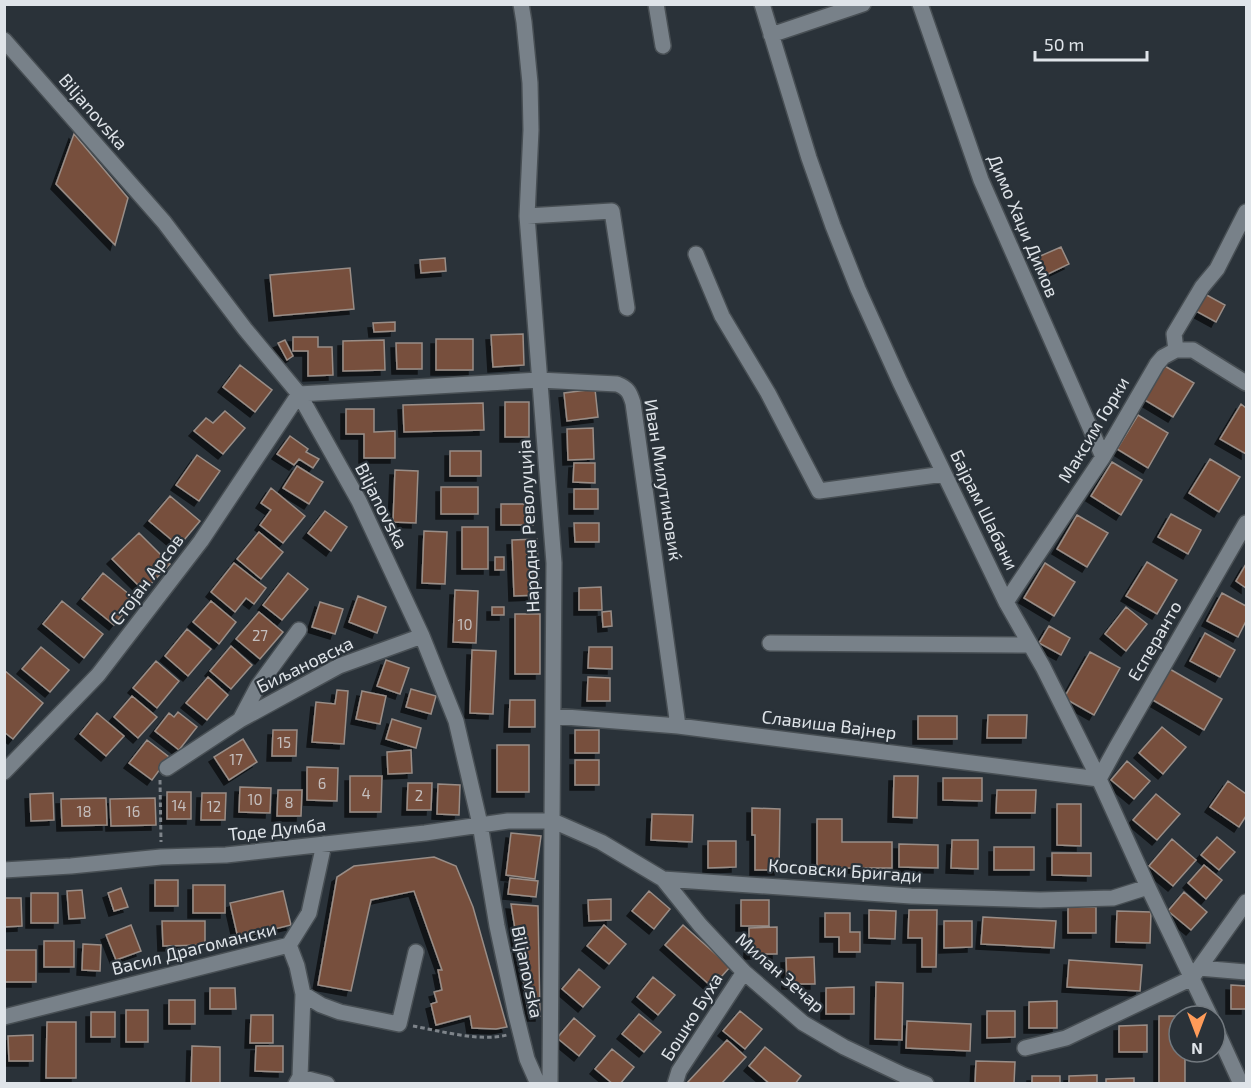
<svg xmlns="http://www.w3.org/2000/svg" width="1251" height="1088" viewBox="0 0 1251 1088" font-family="'Exo 2',sans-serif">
  <defs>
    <filter id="shadow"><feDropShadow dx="-5" dy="5" stdDeviation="0" flood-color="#0009"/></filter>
  </defs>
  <rect width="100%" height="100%" fill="#2a3239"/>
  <path fill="#77503c" stroke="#998d87" stroke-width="1.5" filter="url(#shadow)" d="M74 134 128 198 115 245 56 184Z
    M1061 247 1069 264 1046 275 1038 257Z
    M445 258 446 271 421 273 420 260Z
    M350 268 354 309 274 316 270 275Z
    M1203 293 1225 305 1216 322 1194 310Z
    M395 322V331L374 332 373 323Z
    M523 334 524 365 493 367 491 335Z
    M293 337H318V347H332L333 375 308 376V351H293Z
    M436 339H473V370H436Z
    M285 340 293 356 287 360 278 343Z
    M384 340 385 370 343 371V341Z
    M396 343H422V369H397Z
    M240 365 272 390 255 412 223 387Z
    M1163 365 1194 383 1173 417 1143 399Z
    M595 389 598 417 567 421 564 393Z
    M505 402H529V437H505Z
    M483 403 484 430 404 432 403 405Z
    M1241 404 1246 408V454L1220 439Z
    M346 409H374V432L395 431V458H364V434H346Z
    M225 411 245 428 223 454 194 431 206 418 213 423Z
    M1138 415 1168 433 1148 468 1117 449Z
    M593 428 594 459 568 460 567 429Z
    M290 436 308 449 306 452 319 459 313 468 299 459 294 465 277 454Z
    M450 451H481V476H450Z
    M197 455 220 471 199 501 176 485Z
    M1210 459 1240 477 1219 512 1189 493Z
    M1112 462 1142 480 1121 515 1091 496Z
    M574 463H595V483L573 482Z
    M297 466 323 482 309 504 283 488Z
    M395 470 418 471 416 523 393 522Z
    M441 487H478V514H441Z
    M271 488 305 516 283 543 260 525 271 510 261 503Z
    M574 489H598V509H574Z
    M170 496 200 521 179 546 149 521Z
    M501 504H533V525H501Z
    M325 511 347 527 331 551 308 533Z
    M1171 514 1201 530 1188 554 1158 537Z
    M1077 515 1108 533 1087 567 1057 549Z
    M574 523H599V542H575Z
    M462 527H488V569H462Z
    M424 531 447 532 445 584 422 583Z
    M259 532 283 552 261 579 237 559Z
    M139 533 170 564 144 591 112 559Z
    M537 539 539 595 514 596 512 540Z
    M495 557H504V570H495Z
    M1147 562 1177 580 1157 614 1126 596Z
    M234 563 266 588 254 604 246 598 235 612 211 592Z
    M1045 563 1075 582 1054 616 1024 598Z
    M1246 564V588L1236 581Z
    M103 573 135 599 114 625 82 599Z
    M288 573 308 589 282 620 263 605Z
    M601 587 602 610H579V588Z
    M455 590 478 591 476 643 453 642Z
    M1222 593 1246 606V621L1238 637 1207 621Z
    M358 596 386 607 377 633 349 622Z
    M62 601 103 634 84 658 43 624Z
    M211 601 236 622 219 644 193 622Z
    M320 602 343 609 335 634 312 627Z
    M492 607H504V615H492Z
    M1126 607 1147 624 1126 651 1105 634Z
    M611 611 612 626 603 627 602 612Z
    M259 612 283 632 260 659 236 639Z
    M515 614H540V674H515Z
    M1049 626 1070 638 1061 655 1039 643Z
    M187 629 211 649 188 676 165 656Z
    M1205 633 1235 650 1220 677 1190 661Z
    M231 646 252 665 231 689 210 671Z
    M41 647 69 670 50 692 22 669Z
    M589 647H612V669L588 668Z
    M472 650 496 651 493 714 470 713Z
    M1090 652 1120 668 1094 715 1064 698Z
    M386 660 409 668 400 694 377 686Z
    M156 661 179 681 157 708 133 688Z
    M1168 668 1222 699 1204 730 1151 699Z
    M4 670 43 703 13 739 4 732Z
    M208 677 228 695 207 720 186 703Z
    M588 677 610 678V701H587Z
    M411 689 436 696 431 714 406 707Z
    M337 690 348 691 344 744 312 742 316 702 335 704Z
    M362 691 386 696 380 724 356 719Z
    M132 696 157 717 138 738 114 717Z
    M510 700H535V727H509Z
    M178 712 197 727 179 750 155 731 169 713 174 717Z
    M97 713 124 736 106 756 80 734Z
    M988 715H1027L1026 738H987Z
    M918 716H957V739H918Z
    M392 719 421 728 416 748 386 739Z
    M1162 727 1186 747 1163 774 1139 753Z
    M273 730H297L296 756H272Z
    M575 730H599V753H575Z
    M243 739 257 762 229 780 214 757Z
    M147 740 169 757 152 780 129 763Z
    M497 745H529V792H497Z
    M411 750 412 773 388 774 387 752Z
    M575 760H599V785H575Z
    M1127 761 1150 781 1134 799 1111 780Z
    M307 767 338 768 337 801 307 800Z
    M350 776H382L381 812H350Z
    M894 776H918L917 818 893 817Z
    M943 778H982V801L943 800Z
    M1228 781 1246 794V816L1239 827 1210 807Z
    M408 783H432L431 810H407Z
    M438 784 460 785 459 815 437 814Z
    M240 787 271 788 270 813 239 812Z
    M278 790H302L301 816H277Z
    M997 790H1036L1035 813H996Z
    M167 792H191V819H167Z
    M53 793 54 820 31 821 30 794Z
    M202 793H226L225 820H201Z
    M1156 794 1180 814 1157 840 1133 820Z
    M106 798 107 825 62 826 61 799Z
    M155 798 156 825 111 826 110 799Z
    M1057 804H1081V846L1057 845Z
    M752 808 780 809 779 870H755V835H752Z
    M652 814 693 815 692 842 651 840Z
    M817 819H842V842H892V868H817Z
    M511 833 541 836 535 879 506 875Z
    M1217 837 1235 852 1219 870 1201 855Z
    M1172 839 1196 860 1173 886 1149 866Z
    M952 840H978V869L951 868Z
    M708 841H736V867L708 868Z
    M899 844 938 845V868L899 867Z
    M994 847H1034V870H994Z
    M1052 853H1091V876L1052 875Z
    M434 857 456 866 473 907 507 1027 496 1029 472 1028 470 1016 436 1025 431 1004 437 1002 434 992 442 990 438 970H442L414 891 371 900 351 991 318 985 337 877 354 866Z
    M1204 865 1222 880 1206 899 1188 883Z
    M510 878 538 881 536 897 508 894Z
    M155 880H178V906H155Z
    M193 885H225V913H193Z
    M121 888 128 907 114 911 108 893Z
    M82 890 85 918 69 919 67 891Z
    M283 891 291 925 238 938 230 903Z
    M649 891 670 909 654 929 632 911Z
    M1184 892 1207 912 1191 930 1168 911Z
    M31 893H58V923H31Z
    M4 898H21L22 926 4 927Z
    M611 899V920L589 921 588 900Z
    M741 900H769V926H741Z
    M511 904 538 906 540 1016H529Z
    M1068 907H1096V933H1068Z
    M869 910 896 911 895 939 869 938Z
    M909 910H937L936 967H922V938H908Z
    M1117 911 1151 912 1150 943 1116 942Z
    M825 913H850V932H860V952H839V937H825Z
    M983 917 1056 921 1054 948 981 944Z
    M162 921H205V945L163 946Z
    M944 921H972V947L944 948Z
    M131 925 141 951 116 960 106 935Z
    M604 925 626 944 609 964 587 946Z
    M683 925 730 967 712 987 665 945Z
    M777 927V954H749V928Z
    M44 941H74V967H44Z
    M83 944 101 945 100 971 82 970Z
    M4 950H36V982H4Z
    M814 957 815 984H787L786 958Z
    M1069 960 1142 965 1140 991 1067 987Z
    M579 969 600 987 583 1007 562 989Z
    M653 977 675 995 658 1015 637 997Z
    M876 982 903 983 902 1040 875 1039Z
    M1231 985 1246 986V1009H1231Z
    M854 987V1014H826V988Z
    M210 988H235L236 1009H210Z
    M169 1000H195V1024H169Z
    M1057 1001V1028H1029V1002Z
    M126 1010H148V1042H126Z
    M740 1011 762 1029 745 1049 723 1031Z
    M987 1011H1015V1037L987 1038Z
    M91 1012H115V1037H91Z
    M639 1014 661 1032 644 1052 622 1034Z
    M251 1015H273V1043H250Z
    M1159 1016H1179V1052H1185V1084H1159Z
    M574 1018 595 1036 579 1056 557 1038Z
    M907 1021 971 1024 970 1051 906 1048Z
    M47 1022H76V1078H46Z
    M1147 1025V1052H1119V1026Z
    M33 1035V1061H9L8 1036Z
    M727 1040 746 1057 721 1084H686Z
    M192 1046 220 1047V1084H191Z
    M256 1046H283V1072L255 1071Z
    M765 1047 801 1076 795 1084H770L749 1066Z
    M612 1049 634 1067 620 1084H613L595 1069Z
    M976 1061 1015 1062 1014 1084H975Z
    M1097 1075V1084H1069V1076Z
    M1032 1076H1060V1084H1032Z
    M1134 1078V1084H1106V1079Z"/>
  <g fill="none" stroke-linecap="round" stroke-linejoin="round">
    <g stroke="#484f54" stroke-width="18">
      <path id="minor" d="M521 4 524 22 530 83 531 130 527 216 554 563 550 1084
        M656 4 663 46
        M762 4 809 158 833 226 858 289 900 382 1006 602 1043 667 1099 779 1148 887 1210 1016
        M920 4 981 180 1103 457
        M771 35 863 4
        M4 40 164 222 245 329 299 394 359 501 422 636 456 721 480 824 497 926 516 1015 527 1059 538 1084
        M527 216 612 211 627 308
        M696 254 722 316 768 393 819 491 944 474
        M1176 350 1174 334 1202 287 1217 269 1246 212
        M1006 602 1103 457 1157 364 1163 357 1176 350H1193L1246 383
        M770 643 1030 645
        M553 716 678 726 1099 779
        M240 720 258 686 299 630
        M167 768 240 720 339 666 422 636
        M4 772 98 675 201 541 299 394 539 380 617 384C628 388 630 393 633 403L678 726
        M1099 779 1116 748 1246 523
        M4 870 71 866 161 857 226 855 425 833 508 821H553L601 842 663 879 911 896 1040 900 1113 898 1148 887
        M663 879 700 925 744 972 803 1023 844 1047 903 1075 926 1084
        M289 945 297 966 303 994 300 1077 296 1084
        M1199 968 1246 972
        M303 994 321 1005 340 1012 399 1024 416 952
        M4 1017 289 945 309 913 324 844
        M1215 1027 1241 1084
        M1025 1048 1066 1038 1192 978 1246 902
        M300 1077 327 1084
        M675 1084 679 1071 744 972"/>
    </g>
    <path stroke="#7e848a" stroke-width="3" stroke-dasharray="4.5 3" stroke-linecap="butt" d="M160 780 161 842
      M413 1026C440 1031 480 1042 507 1035"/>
    <use href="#minor" stroke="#788189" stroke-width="15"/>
  </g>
  <g text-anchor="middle" stroke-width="4.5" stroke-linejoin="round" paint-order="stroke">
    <g font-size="15" fill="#c5bfbe">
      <text x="465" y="630">10</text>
      <text x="260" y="641">27</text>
      <text x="284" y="748">15</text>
      <text x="236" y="765">17</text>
      <text x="322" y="789">6</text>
      <text x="366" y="799">4</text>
      <text x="419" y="801">2</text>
      <text x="255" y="805">10</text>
      <text x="289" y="808">8</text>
      <text x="179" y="811">14</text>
      <text x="214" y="812">12</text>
      <text x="84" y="817">18</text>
      <text x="133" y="817">16</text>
    </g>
    <g font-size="18" fill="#dfe4e9" stroke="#2a3239">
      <text transform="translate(93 112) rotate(49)" y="6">Biljanovska</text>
      <text transform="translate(1023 226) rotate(67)" y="6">Димо Хаџи Димов</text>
      <text transform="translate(1094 430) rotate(-59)" y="6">Максим Горки</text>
      <text transform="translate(663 480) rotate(81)" y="6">Иван Милутиновиќ</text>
      <text transform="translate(381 506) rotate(63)" y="6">Biljanovska</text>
      <text transform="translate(984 510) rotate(64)" y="6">Бајрам Шабани</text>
      <text transform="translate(529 526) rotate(-93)" y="6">Народна Револуција</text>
      <text transform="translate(147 580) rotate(-53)" y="6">Стојан Арсов</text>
      <text transform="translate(1155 641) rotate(-60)" y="6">Есперанто</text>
      <text transform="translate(305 665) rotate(-26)" y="6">Биљановска</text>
      <text transform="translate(829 725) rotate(7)" y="6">Славиша Вајнер</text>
      <text transform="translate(277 830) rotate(-6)" y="6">Тоде Думба</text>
      <text transform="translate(845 871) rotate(4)" y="6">Косовски Бригади</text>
      <text transform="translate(194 949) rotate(-14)" y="6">Васил Драгомански</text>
      <text transform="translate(527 972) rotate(78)" y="6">Biljanovska</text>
      <text transform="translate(780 973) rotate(41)" y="6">Милан Зечар</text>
      <text transform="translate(692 1017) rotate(-58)" y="6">Бошко Буха</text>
    </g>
  </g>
  <rect width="1251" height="1088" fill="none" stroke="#dfe4e9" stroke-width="12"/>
  <g transform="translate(1197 1034) rotate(180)"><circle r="28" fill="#2a3239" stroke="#72797f" stroke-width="1.5"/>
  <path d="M0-4.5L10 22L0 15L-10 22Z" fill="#fe9b59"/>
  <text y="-9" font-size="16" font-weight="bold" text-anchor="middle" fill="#dfe4e9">N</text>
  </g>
  <path d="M1035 51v9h112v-9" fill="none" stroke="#dfe4e9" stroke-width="3"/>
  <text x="1044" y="51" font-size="18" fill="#dfe4e9" stroke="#2a3239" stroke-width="4.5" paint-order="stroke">50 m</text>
</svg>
